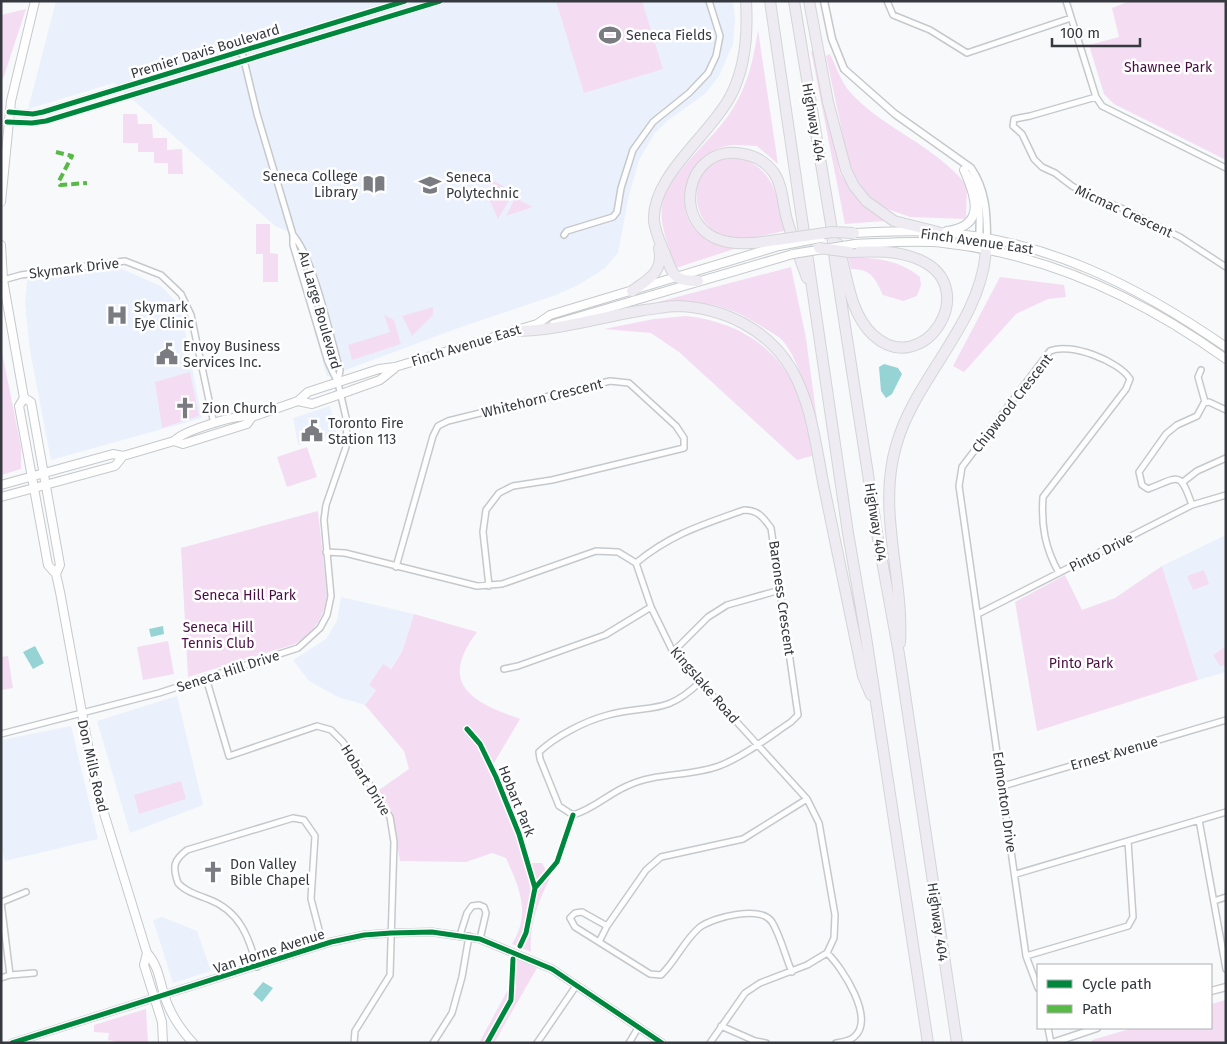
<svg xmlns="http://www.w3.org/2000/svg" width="1227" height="1044" viewBox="0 0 1227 1044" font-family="'Fira Sans',sans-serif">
  <rect width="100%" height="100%" fill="#f7f9fb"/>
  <path fill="#ebf1fc" d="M56 1H733L735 19 733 44 719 76 705 94 667 121 655 133 639 160 629 195 618 253 605 268 580 284 556 295 464 326 327 377 287 231 275 226 114 83 28 109Z
    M101 267 120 268 161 286 180 306 202 418 51 460 30 351 25 303 27 280Z
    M330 406 337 435 298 445 293 418Z
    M1226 535V672L1198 680 1162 566Z
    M341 597 414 614 402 652 365 705 338 697 309 681 293 660 326 639 337 621Z
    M177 696 203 805 130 833 97 721Z
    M71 726 98 839 5 861 1 844V740Z
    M162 917 197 931 211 971 173 983 153 920Z"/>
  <path fill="#f4ddf2" d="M556 1H642L663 69 584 93Z
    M1130 1H1226V160L1114 104 1104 94 1089 45 1119 37 1112 8Z
    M26 9 1 85V15Z
    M758 30 778 164 757 146C748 146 736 144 727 146 691 152 668 210 700 234 713 244 727 246 743 246L676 268C669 246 656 220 664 197 674 171 711 140 728 116 747 89 753 62 758 30Z
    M811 51H814L840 173 853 193 884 221 845 224Z
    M830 54C836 66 841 82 850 92 883 129 937 146 967 186L966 219 910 217 882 207 868 199 849 164 826 56Z
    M123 114H137L138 124H152L153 138H167V150L182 149 183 174H168V163H154V152H138V143H123Z
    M739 157C776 170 777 198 785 231 767 234 745 242 727 237 690 227 684 169 724 158 728 157 735 157 739 157Z
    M494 181 514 192 498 219 487 194Z
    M515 198 533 207 506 216Z
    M256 224H270V253L278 254V282H263V254H256Z
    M848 257C875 258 898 259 920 277L921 285 917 296 903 301 883 295C875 278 871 269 851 269Z
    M791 267 806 338 819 435H817C810 407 802 364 783 341 779 336 770 332 764 328 726 303 703 301 658 302Z
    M1000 277 1064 285 1066 297 1048 299 1016 314 964 372 953 366Z
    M433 307V315L412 336 402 316Z
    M384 315 394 320 401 344 352 360 348 345 390 332Z
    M686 316C738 322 778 346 799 396 807 414 810 436 815 455L797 460 679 352 651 333 604 329 654 319Z
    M1 347 21 447V469L1 475Z
    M190 372 199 416 162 428 155 382Z
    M307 447 317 477 287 487 277 457Z
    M318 511 327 594C325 617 314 632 295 644L188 677 181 548Z
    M1162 566 1198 680 1037 731 1015 602 1065 575 1082 610 1115 598Z
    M1204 570 1209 584 1193 590 1187 576Z
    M414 614 477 632C437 685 473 702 520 719L491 768 531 863H542L550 878C538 902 529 925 531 952L512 944C531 913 520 889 506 858L492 853 466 862 400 861 391 810 379 790 409 769 404 751 365 705 376 690 369 685 383 664 391 669 402 652Z
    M168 641 174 674 143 680 137 647Z
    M1226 646V665L1220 666 1213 655Z
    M8 656 13 688 1 690V657Z
    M181 781 186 799 139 814 134 795Z
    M512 957 537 968 494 1043H479L512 982Z
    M1226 1000V1043H1092V1040L1133 1028H1211V1004Z
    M146 1009 148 1043H122L108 1040 109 1033 94 1032V1025Z"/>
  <path fill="#96d3d4" d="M884 364 898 368 902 374 892 394 886 398 881 391 879 367Z
    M163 626 164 634 151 637 149 629Z
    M35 646 44 663 33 669 23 652Z
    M263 982 273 988 262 1002 253 994Z"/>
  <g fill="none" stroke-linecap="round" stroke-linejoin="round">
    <g stroke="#c6c9cc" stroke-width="8">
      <path id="minor" d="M887 1 893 15 930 30 967 53 1071 18
        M1066 1 1096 97 1102 106 1226 168
        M1096 97 1030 116 1014 119 1013 126 1022 134 1034 159 1042 167 1055 173 1072 186 1091 196 1123 209 1180 237 1226 267
        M9 112 33 114 43 112 405 1
        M7 122 32 123 46 121 440 1
        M293 235C314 259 330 337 340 370L338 383
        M564 235 567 231 613 217 617 212 621 188 633 150 653 122 689 93 708 73 716 56 720 36 709 1
        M3 280 21 275 125 261 161 275 181 294 191 315 214 424
        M1201 370 1198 377 1205 402
        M1183 482 1197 471 1226 458
        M1192 505C1180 470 1179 477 1148 489L1142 485 1139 472 1166 434 1177 425 1197 416 1204 403 1209 402 1226 410
        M326 552 345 553 477 586 502 584 596 551 618 552 636 563 651 607 673 652 807 799 819 823 835 915 834 938 827 953 807 965 760 983 745 993 710 1043
        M636 563C671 534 702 525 744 510 758 510 763 517 771 528L798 715 791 722C770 736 743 757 719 766 689 777 656 772 627 786 608 794 594 809 573 815L559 806 540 759 539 752C556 736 585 721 608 715 650 704 665 716 700 682
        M396 567 433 436 438 426 448 421 610 381 629 383 676 426 684 438V448L552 480 513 486 499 493 486 510 483 532 489 586
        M978 614 1192 505 1226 495
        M673 652 708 617 727 605 780 590
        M504 669 518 666 605 635 651 607
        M206 678 229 756 317 726 331 730 343 742 390 817 394 842 390 975 355 1031 354 1043
        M1 734 159 693 298 648 320 628 327 615 331 596 324 520 326 505 346 447 347 422 338 383 328 362 293 245V235L257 114 242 52
        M1003 786 1226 720
        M1199 820 1226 969
        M1016 874 1226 812
        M1214 901 1226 897
        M1 902 10 975 1 978
        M2 902 26 892
        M607 926 582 912 575 913 570 918 575 927 650 974 661 975C676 961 684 940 700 927 714 917 761 905 772 922 781 937 785 956 792 972
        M460 935 467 913 472 906 479 905 484 907 486 913 480 939
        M599 942 607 926 646 870 661 857 743 839 807 799
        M827 953C842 967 876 1019 854 1037 850 1041 842 1042 836 1043
        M1026 956 1128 926 1133 917 1128 841
        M257 967C249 937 240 911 208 899 197 895 185 891 178 883 172 866 174 860 187 850L293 818 304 820 315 836 311 899 323 945
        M10 975 34 973
        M1038 988 1026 956 959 486 962 467 1050 351C1070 342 1119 361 1130 379L1126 389 1043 497C1041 526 1045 548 1059 573
        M721 1026 755 1041 766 1043
        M1048 1028 1051 1043
        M433 1043 452 1013 462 977 469 936
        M537 1043 576 986
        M629 1043 638 1028"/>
    </g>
    <g stroke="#c6c9cc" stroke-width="9">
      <path id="tertiary" d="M824 1 832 39 844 69 895 114 971 168C986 190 987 213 987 239
        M968 175C984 197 979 224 979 249
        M1211 991 1226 987
        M12 1043 331 942 364 935 391 933 432 932 480 939 552 969 662 1043
        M1052 1043 1097 1028"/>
    </g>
    <g stroke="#c6c9cc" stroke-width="10">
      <path id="secondary" d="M1 202 11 101 35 1
        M947 231C986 226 976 197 964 170
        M854 233C882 232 910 230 937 232 1046 239 1138 286 1226 347
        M855 244C884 243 914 240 943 243 1048 254 1141 298 1226 359
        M1 245 3 280 24 398 19 406 48 565 56 574 60 592 95 784 147 953C160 967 160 986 167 1003 173 1018 182 1031 193 1043
        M554 324 793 254
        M24 398 31 402 60 565 56 574
        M298 401 312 404 341 394 380 380 395 368
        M174 441C183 431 239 413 252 417
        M1 485 113 454 123 456 174 441 183 444 247 424 252 417 298 401 308 392 379 369 395 367 537 324 550 315 779 246
        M1 497 115 466 123 456
        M147 953 144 965 162 1022 163 1043"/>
    </g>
    <g stroke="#d4d5d7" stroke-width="12">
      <path id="motorway" d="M770 1 848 533 866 637 928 1043
        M794 1 831 224 835 261 878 539 899 654 957 1043
        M809 1 828 102 846 170 854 186 866 201 894 221 938 232
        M777 240C761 242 745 245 728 242 668 231 684 142 743 154 756 156 766 162 774 173 783 186 783 206 787 220 793 240 800 259 807 278
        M838 244C847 273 849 313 873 335 923 381 983 288 920 260 898 250 873 251 849 252
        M698 281C673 281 673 275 665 254 661 244 655 232 654 221 651 177 710 135 730 97 746 68 748 34 746 1
        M632 291C649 279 664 272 659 248
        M514 331C558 331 601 317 644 310 655 309 667 306 678 306 724 308 768 329 792 370 812 405 816 448 824 487 837 550 850 613 863 676L871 695
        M900 643C904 578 877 511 896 446 915 377 981 324 986 250"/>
    </g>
    <use href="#minor" stroke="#fefefe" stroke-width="5"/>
    <use href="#tertiary" stroke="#fefefe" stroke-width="6"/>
    <use href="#secondary" stroke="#fefefe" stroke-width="8"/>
    <use href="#motorway" stroke="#eeebf3" stroke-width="10"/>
    <g stroke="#c6c9cc" stroke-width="10" stroke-linecap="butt">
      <path id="secondary-bridge" d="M779 246 820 238
        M793 254 855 244"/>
    </g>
    <g stroke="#d4d5d7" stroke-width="12" stroke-linecap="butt">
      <path id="motorway-bridge" d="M777 240 832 232 854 233
        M819 248 849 252"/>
    </g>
    <use href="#secondary-bridge" stroke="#fefefe" stroke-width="8"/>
    <use href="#motorway-bridge" stroke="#eeebf3" stroke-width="10"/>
    <path stroke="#58b947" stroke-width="4" stroke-dasharray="8 4" stroke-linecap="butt" d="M56 152 72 156 59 181 60 185 87 183"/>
    <g stroke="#fff" stroke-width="8">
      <path id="cycleway" d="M9 112 33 114 43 112 405 1
        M7 122 32 123 46 121 440 1
        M467 729 480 744 496 777 519 834 535 888 526 933 520 946
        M535 888 557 862 573 815
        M12 1043 331 942 364 935 391 933 432 932 480 939 552 969 662 1043
        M487 1043 511 1000 513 959"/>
    </g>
    <use href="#cycleway" stroke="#00873e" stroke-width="5"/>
  </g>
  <defs>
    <g id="stadium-bare" transform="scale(1.725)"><path d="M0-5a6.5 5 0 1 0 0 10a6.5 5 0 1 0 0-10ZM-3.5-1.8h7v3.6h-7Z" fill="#7a7c81" stroke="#fff" stroke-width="2.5" paint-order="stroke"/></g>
    <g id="library-bare" transform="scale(1.725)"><path d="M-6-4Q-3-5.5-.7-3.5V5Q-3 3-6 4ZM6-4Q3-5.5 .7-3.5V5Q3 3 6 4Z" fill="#7a7c81" stroke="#fff" stroke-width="2.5" paint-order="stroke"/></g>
    <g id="university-bare" transform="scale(1.725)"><path d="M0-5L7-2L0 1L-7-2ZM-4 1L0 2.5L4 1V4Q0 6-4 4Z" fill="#7a7c81" stroke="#fff" stroke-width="2.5" paint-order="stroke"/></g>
    <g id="hospital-bare" transform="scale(1.725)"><path d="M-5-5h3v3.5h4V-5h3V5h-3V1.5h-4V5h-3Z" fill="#7a7c81" stroke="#fff" stroke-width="2.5" paint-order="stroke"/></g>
    <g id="civic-bare" transform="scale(1.725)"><path d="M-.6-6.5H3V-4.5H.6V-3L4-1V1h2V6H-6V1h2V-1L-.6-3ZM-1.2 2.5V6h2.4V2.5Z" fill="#7a7c81" stroke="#fff" stroke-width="2.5" paint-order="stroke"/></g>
    <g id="church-bare" transform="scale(1.725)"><path d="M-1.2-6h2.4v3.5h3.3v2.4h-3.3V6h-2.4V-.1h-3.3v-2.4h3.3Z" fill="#7a7c81" stroke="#fff" stroke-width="2.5" paint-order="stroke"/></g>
  </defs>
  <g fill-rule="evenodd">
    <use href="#stadium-bare" x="610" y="35"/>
    <use href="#library-bare" x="374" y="184"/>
    <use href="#university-bare" x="430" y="185"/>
    <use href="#hospital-bare" x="117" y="315"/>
    <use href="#civic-bare" x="167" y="354"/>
    <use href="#church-bare" x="185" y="408"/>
    <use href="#civic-bare" x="312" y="431"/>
    <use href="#church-bare" x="213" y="872"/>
  </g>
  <g text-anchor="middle" stroke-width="5" stroke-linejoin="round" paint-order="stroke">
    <g font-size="14" fill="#36393f" stroke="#fff" text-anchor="start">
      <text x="626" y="40">Seneca Fields</text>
      <text x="358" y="181" text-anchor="end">Seneca College<tspan x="358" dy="16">Library</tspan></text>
      <text x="446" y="182">Seneca<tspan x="446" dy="16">Polytechnic</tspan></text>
      <text x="134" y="312">Skymark<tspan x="134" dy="16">Eye Clinic</tspan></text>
      <text x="183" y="351">Envoy Business<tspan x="183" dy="16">Services Inc.</tspan></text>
      <text x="202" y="413">Zion Church</text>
      <text x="328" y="428">Toronto Fire<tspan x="328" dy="16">Station 113</tspan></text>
      <text x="230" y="869">Don Valley<tspan x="230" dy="16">Bible Chapel</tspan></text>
    </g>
    <g font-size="14" fill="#36393f" stroke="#fff">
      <text transform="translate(205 51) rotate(-17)" y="5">Premier Davis Boulevard</text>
      <text transform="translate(814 122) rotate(80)" y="5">Highway 404</text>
      <text transform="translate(1124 211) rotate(25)" y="5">Micmac Crescent</text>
      <text transform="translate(977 241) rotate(8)" y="5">Finch Avenue East</text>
      <text transform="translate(74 268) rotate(-7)" y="5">Skymark Drive</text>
      <text transform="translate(320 310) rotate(74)" y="5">Au Large Boulevard</text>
      <text transform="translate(466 345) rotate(-17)" y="5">Finch Avenue East</text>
      <text transform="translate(542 398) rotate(-14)" y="5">Whitehorn Crescent</text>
      <text transform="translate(1012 403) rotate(-52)" y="5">Chipwood Crescent</text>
      <text transform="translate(876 522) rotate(81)" y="5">Highway 404</text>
      <text transform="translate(1101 552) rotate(-27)" y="5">Pinto Drive</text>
      <text transform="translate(782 598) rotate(82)" y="5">Baroness Crescent</text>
      <text transform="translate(228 671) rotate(-18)" y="5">Seneca Hill Drive</text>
      <text transform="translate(705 685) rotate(49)" y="5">Kingslake Road</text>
      <text transform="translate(1114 753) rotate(-16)" y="5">Ernest Avenue</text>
      <text transform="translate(93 766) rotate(77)" y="5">Don Mills Road</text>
      <text transform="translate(366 780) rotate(58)" y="5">Hobart Drive</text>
      <text transform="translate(517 801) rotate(68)" y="5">Hobart Park</text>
      <text transform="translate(1005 802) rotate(82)" y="5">Edmonton Drive</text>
      <text transform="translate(938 922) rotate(82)" y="5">Highway 404</text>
      <text transform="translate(269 951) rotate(-18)" y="5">Van Horne Avenue</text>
    </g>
    <g font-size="14" fill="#4a0e46" stroke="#fff">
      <text x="1168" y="72">Shawnee Park</text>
      <text x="245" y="600">Seneca Hill Park</text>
      <text x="218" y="632">Seneca Hill<tspan x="218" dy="16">Tennis Club</tspan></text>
      <text x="1081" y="668">Pinto Park</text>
    </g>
  </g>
  <rect width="1227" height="1044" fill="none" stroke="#36393f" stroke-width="5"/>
  <rect x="1037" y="964" width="175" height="65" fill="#ffffff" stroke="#afb0b2"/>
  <rect x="1047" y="980" width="25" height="8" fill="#00873e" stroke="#afb0b2"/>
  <text x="1082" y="989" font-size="15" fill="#36393f">Cycle path</text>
  <rect x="1047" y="1005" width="25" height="8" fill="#58b947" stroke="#afb0b2"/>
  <text x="1082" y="1014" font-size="15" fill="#36393f">Path</text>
  <path d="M1052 38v8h88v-8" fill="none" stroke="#36393f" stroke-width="2.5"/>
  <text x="1060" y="38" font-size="15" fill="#36393f" stroke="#ffffff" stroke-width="4" paint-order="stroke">100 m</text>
</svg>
